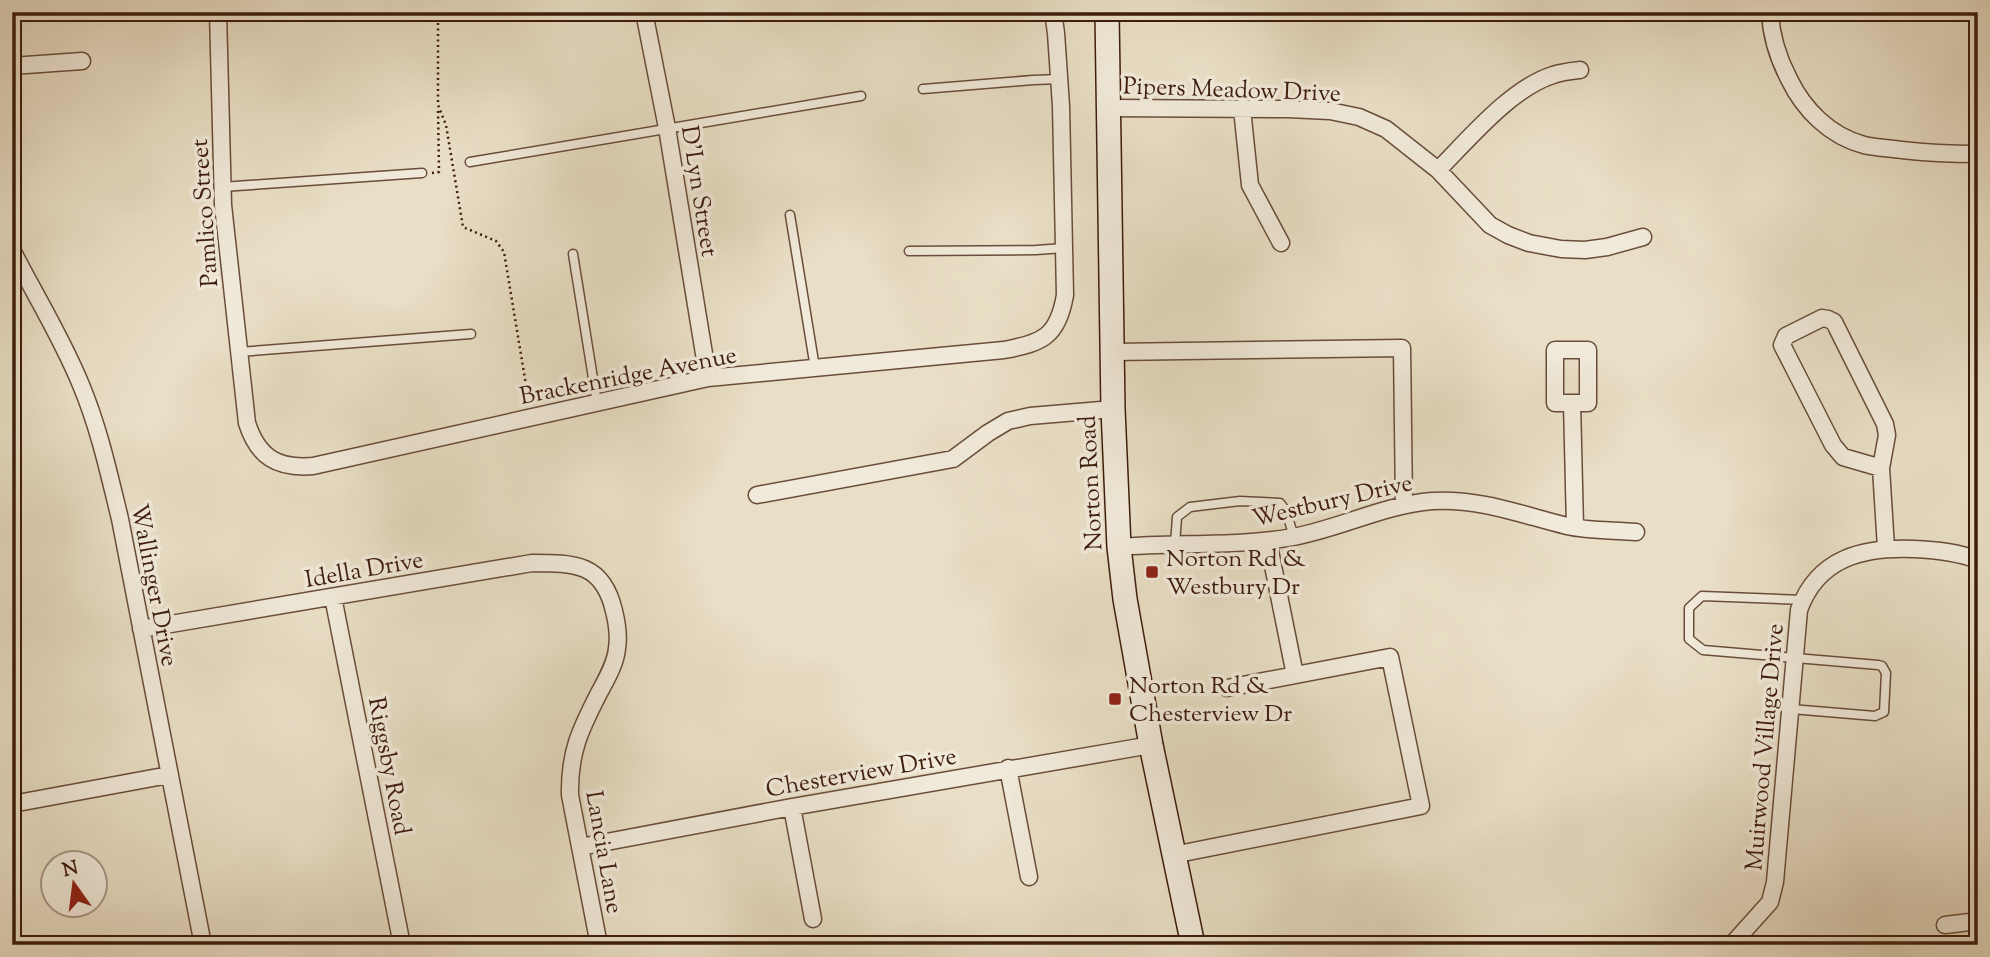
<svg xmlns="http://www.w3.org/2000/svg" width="1990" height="957" viewBox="0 0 1990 957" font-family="'Sorts Mill Goudy',serif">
  <rect width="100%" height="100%" fill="#e9dfc6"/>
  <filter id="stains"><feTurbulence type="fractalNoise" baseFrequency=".00286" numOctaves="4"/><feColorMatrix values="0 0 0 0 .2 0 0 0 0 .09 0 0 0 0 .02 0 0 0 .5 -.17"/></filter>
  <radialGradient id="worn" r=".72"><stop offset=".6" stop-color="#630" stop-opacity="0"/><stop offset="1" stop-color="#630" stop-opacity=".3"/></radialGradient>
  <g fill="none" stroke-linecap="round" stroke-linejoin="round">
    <g stroke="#694d3a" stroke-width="11">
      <path id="service" d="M923 89 1033 80 1060 79
        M470 162 861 96
        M222 187 422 173
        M790 215 815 368
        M909 251 1036 250 1064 248
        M573 254 597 403
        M239 352 471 334
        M1175 545 1177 517 1190 507 1240 501 1280 503 1286 511 1294 537
        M1791 709 1875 716 1884 712 1886 673 1882 666 1878 665 1703 650 1689 639V608L1702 596 1803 600"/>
    </g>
    <g stroke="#694d3a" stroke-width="19">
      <path id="minor" d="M218 12 223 205 247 423C258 457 277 469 313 466L708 378 1004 350C1043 343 1058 336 1065 295L1061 106 1056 33 1053 12
        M644 12 667 128 708 378
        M1770 12C1771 36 1778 58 1789 79 1804 110 1830 136 1864 145 1876 148 1890 148 1902 150 1927 153 1952 154 1978 154
        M12 66 82 61
        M1109 108 1288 109 1330 111 1359 117 1386 129 1438 170 1490 225 1508 235 1529 243 1561 249 1585 250 1607 247 1643 237
        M1242 109 1250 185 1281 243
        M1438 170C1468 140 1511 88 1553 75 1561 72 1571 71 1580 70
        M12 250C35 295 62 338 81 385 99 428 109 474 120 519L203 945
        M1555 350H1588V403H1555Z
        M1113 352 1402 348 1404 505
        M1572 403 1575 527
        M1881 468 1843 457 1833 445 1782 345 1786 336 1822 318 1828 319 1834 322 1885 424 1887 435 1881 468 1886 548
        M757 495 953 459 988 433 1008 421 1030 416 1113 409
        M1268 541 1295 675
        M1119 547C1177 542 1236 547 1293 537 1341 528 1384 505 1432 501 1480 498 1522 515 1567 526 1589 531 1614 530 1636 532
        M333 597 402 945
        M141 629 532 563C575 563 603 563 614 611 617 623 619 636 617 648 616 663 606 680 599 693 580 730 569 753 570 795L599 945
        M1008 768 1029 877
        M12 804 169 775
        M792 807 813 919
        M580 847 792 807 1151 745
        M1173 855 1421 806 1390 657 1227 688
        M1945 925 1978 921
        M1734 945 1736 940 1770 902 1775 882 1799 610C1818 557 1864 547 1914 549 1937 550 1957 552 1978 560"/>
    </g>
    <g stroke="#3e1c0c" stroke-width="26">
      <path id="secondary" d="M1107 12 1113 409 1119 547 1125 599 1151 745 1193 945"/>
    </g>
    <path stroke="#3e1c0c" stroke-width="2.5" stroke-dasharray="2 3.5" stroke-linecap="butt" d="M438 12V105L446 125 463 227 496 241 504 252 529 403
      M432 173 439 172 438 108"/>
    <use href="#service" stroke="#f1eada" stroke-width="8"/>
    <use href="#minor" stroke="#f1eada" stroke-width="16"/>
    <use href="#secondary" stroke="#f1eada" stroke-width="23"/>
  </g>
  <g fill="#8f2418" stroke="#f1eada" stroke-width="2.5">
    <rect x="1145" y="565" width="14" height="14" rx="3.5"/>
    <rect x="1108" y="692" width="14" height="14" rx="3.5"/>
  </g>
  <g text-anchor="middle" stroke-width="7" stroke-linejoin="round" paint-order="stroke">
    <g font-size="24" fill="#3e1c0c" stroke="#f1eada">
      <text transform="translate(1232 89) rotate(2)" y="8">Pipers Meadow Drive</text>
      <text transform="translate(700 191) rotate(81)" y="8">D'Lyn Street</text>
      <text transform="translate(204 213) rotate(-94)" y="8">Pamlico Street</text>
      <text transform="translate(628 375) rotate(-11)" y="8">Brackenridge Avenue</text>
      <text transform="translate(1090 483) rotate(-93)" y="8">Norton Road</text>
      <text transform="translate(1332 500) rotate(-13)" y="8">Westbury Drive</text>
      <text transform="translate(364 569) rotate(-10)" y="8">Idella Drive</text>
      <text transform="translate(155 585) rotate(79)" y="8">Wallinger Drive</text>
      <text transform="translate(1764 747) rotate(-85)" y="8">Muirwood Village Drive</text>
      <text transform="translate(390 766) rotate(79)" y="8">Riggsby Road</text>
      <text transform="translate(861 772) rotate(-10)" y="8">Chesterview Drive</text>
      <text transform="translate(605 852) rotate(80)" y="8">Lancia Lane</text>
    </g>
    <g font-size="24" fill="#3e1c0c" stroke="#f1eada" text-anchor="start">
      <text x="1166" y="566">Norton Rd &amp;<tspan x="1166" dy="28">Westbury Dr</tspan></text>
      <text x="1129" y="693">Norton Rd &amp;<tspan x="1129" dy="28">Chesterview Dr</tspan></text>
    </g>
  </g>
  <rect width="1990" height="957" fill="none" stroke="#e9dfc6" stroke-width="42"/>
  <rect x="14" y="14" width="1962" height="929" fill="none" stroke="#3e1c0c" stroke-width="3.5"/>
  <rect x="21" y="21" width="1948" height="915" fill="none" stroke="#3e1c0c" stroke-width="2"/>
  <g transform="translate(74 884) rotate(346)"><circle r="33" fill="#f1eada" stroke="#a99888" stroke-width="2"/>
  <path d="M0-5L12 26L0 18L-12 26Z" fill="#8f2418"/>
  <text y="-10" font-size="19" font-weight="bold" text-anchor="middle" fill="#3e1c0c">N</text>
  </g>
  <rect width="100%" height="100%" filter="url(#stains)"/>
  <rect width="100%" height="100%" fill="url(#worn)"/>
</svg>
